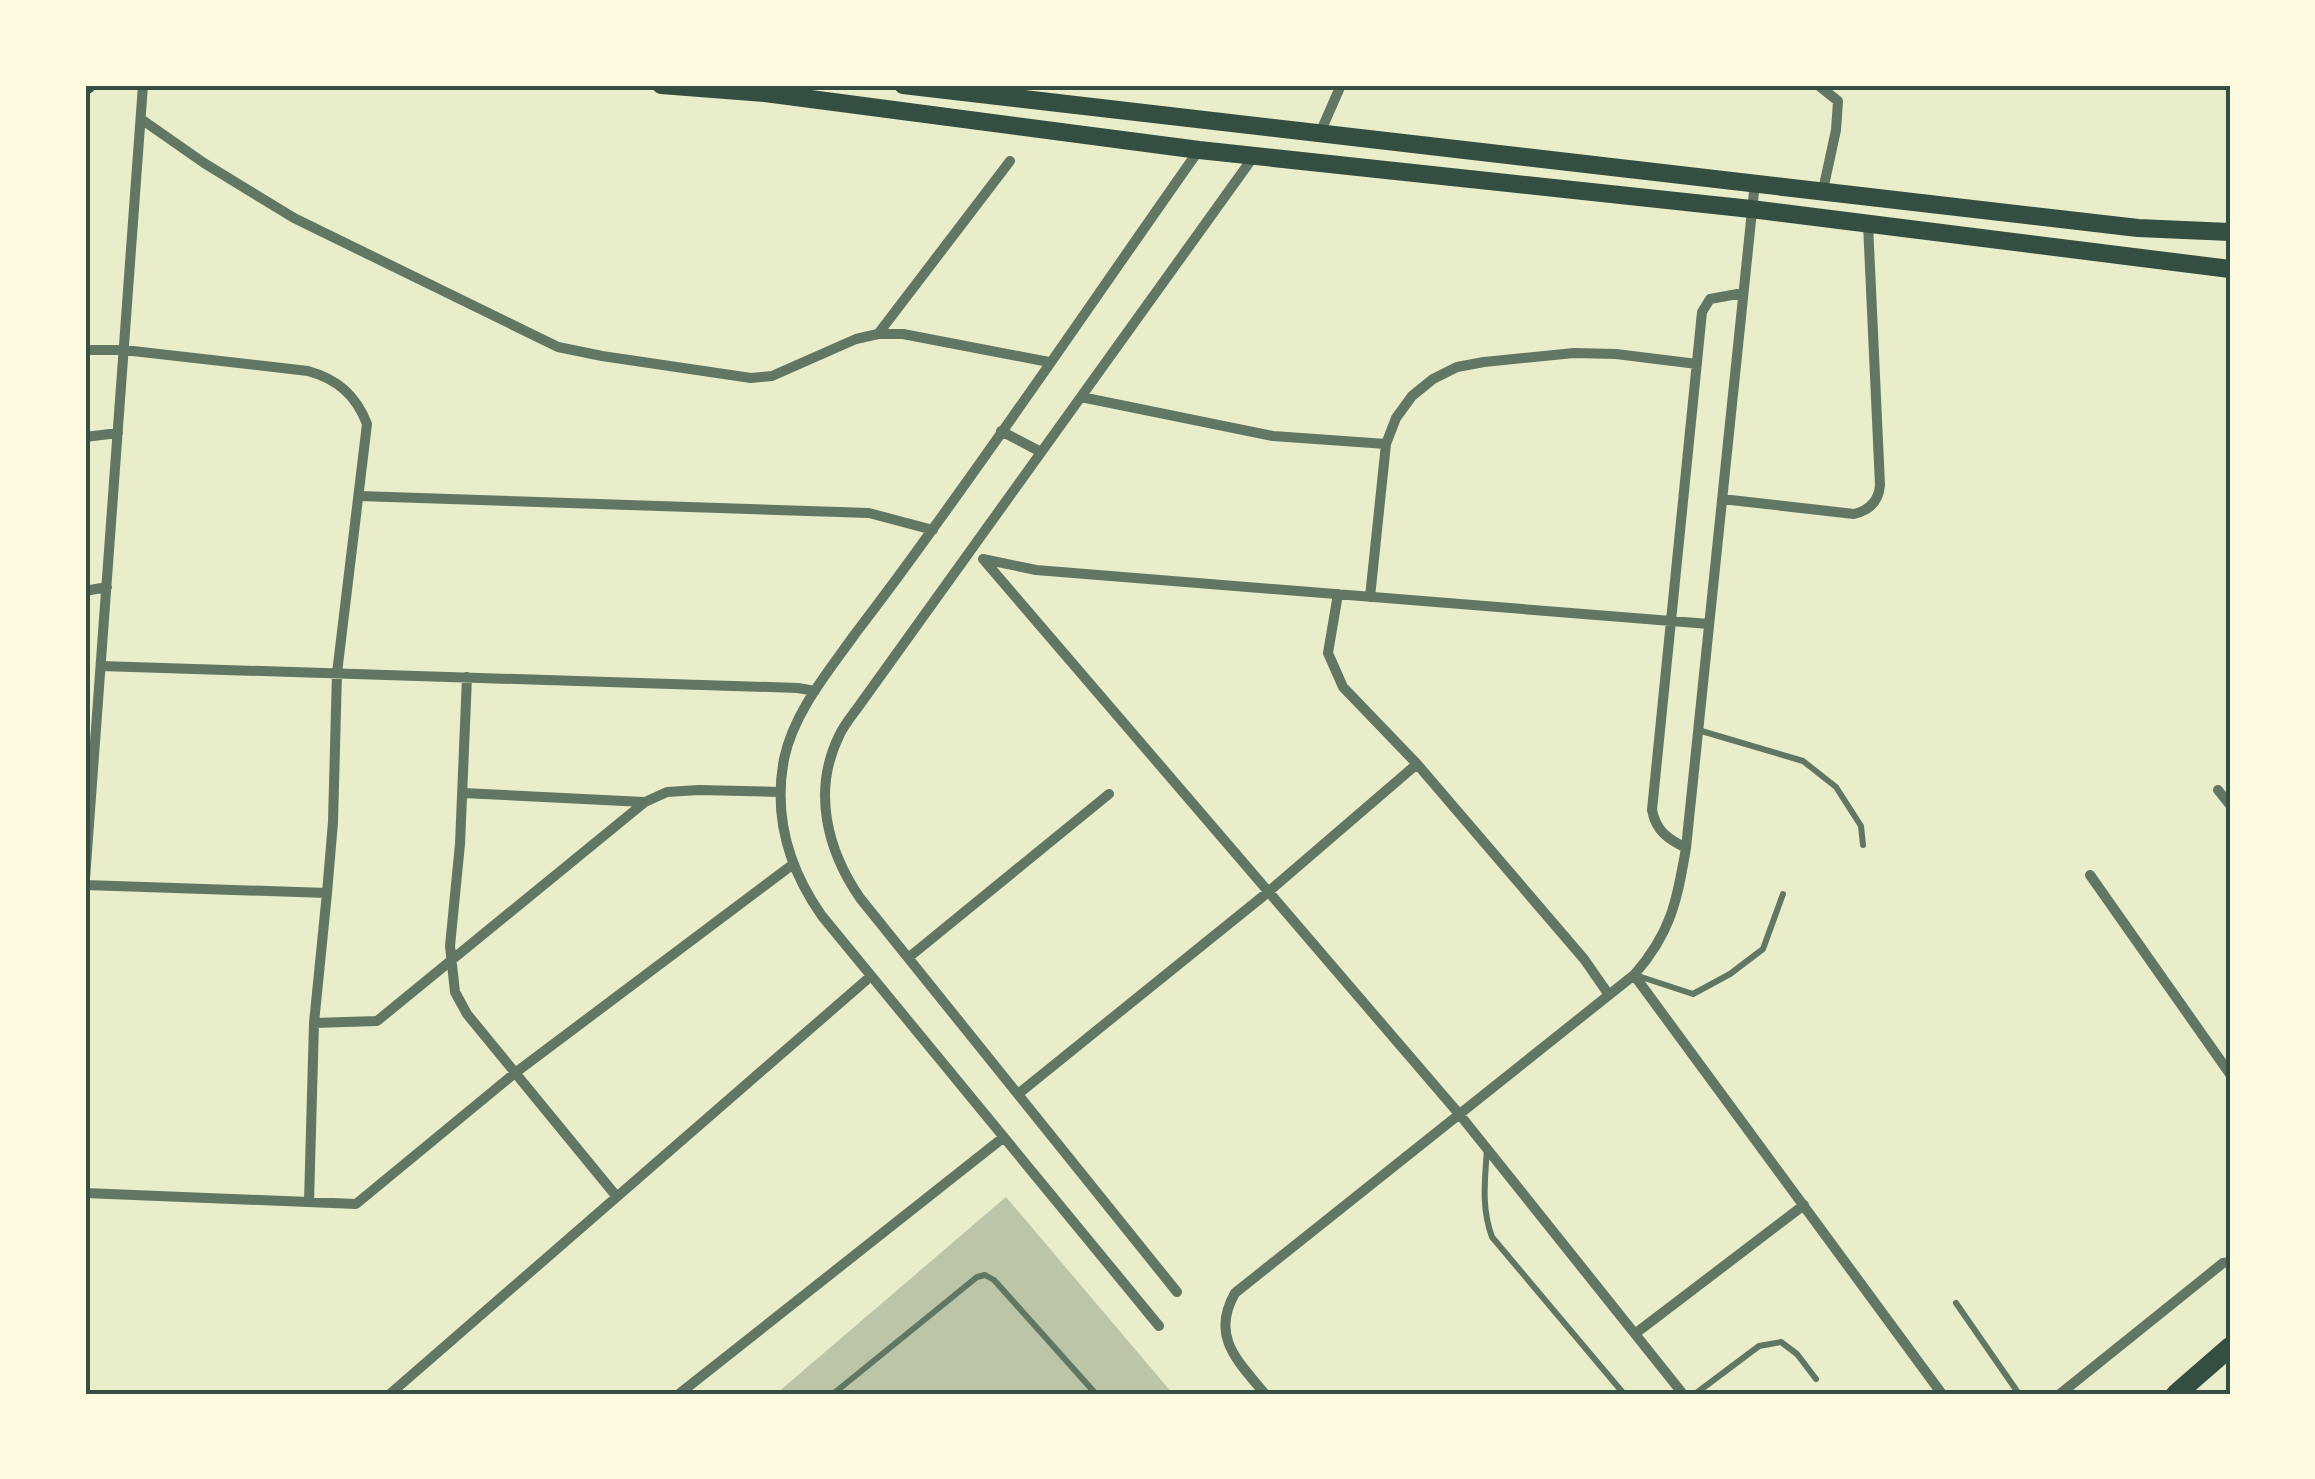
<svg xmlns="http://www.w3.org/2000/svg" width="2315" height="1479" viewBox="0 0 2315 1479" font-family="'Golos Text',sans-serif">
  <rect width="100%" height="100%" fill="#e9edc9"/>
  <path fill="#bcc5a7" d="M1006 1197 1173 1394H776Z"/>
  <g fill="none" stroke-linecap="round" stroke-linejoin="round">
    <path stroke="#617663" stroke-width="6" d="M1698 730 1803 761 1836 787 1861 826 1863 845
      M1635 975 1693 994 1730 974 1763 949 1783 894
      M1487 1149C1485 1180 1481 1207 1492 1237L1624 1394
      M1956 1303 2019 1394
      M833 1394 977 1277 985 1275 994 1280 1096 1394
      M1695 1394 1759 1346 1781 1342 1797 1354 1816 1379"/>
    <path stroke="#617663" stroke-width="10" d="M1818 85 1838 101 1836 130 1823 190
      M141 119 204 163 294 218 558 347 602 356 751 378 772 376 856 339 878 334H903L1049 362
      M1320 133 1341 85
      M878 334 1010 161
      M85 350H124L308 371C337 379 356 395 367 424L337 673 333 822 327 893
      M1081 397 1273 436 1386 444
      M1001 431 1041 452
      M85 437 118 433
      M359 496 869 513 933 530
      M1722 499 1854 514C1870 510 1879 501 1880 485L1868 224
      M983 559 1460 1115 1683 1394
      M983 559 1036 570 1709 624
      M85 591 107 587
      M1338 594 1328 653 1343 687 1417 764 1584 959 1609 995
      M1370 597 1386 444 1396 418 1412 396 1433 379 1457 367 1484 362 1574 353 1616 354 1697 364
      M101 666 798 688 815 691
      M467 677 460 844 450 946 455 992 467 1014 617 1197
      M2218 790 2230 805
      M463 793 644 802
      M1686 848C1668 839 1656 831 1652 810L1702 312 1710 299 1743 293
      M2090 875 2230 1074
      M85 879 143 85
      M85 885 327 893 314 1023 377 1021 645 802 667 792 699 790 780 792
      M908 958 1109 794
      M1634 975 1942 1394
      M1018 1094 1267 893 1417 764
      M85 1193 356 1204 515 1073 792 865
      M309 1202 314 1023
      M1177 1292 860 898C827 850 812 791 839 736 843 727 850 718 856 710L1254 156
      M1159 1326 822 916C789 869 773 817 784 759 794 712 828 672 855 634 881 600 907 565 932 530 1023 405 1110 276 1199 150
      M1636 1333 1804 1205
      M390 1394 871 976
      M679 1394 1004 1137
      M1265 1394C1238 1361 1210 1337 1235 1293L1634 975C1671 933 1677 901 1686 848L1755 182
      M2060 1394 2223 1263 2230 1262"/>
    <path stroke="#344e41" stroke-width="18" d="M85 85H87
      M661 85 765 93 1199 150 1751 209 2230 269
      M903 85 2138 228 2230 232"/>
    <path stroke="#344e41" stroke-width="20" d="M2176 1394 2230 1347"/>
  </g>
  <rect width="2315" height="1479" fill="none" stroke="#fefae0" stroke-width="175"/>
  <rect x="88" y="88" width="2140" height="1304" fill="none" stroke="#344e41" stroke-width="4"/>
</svg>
